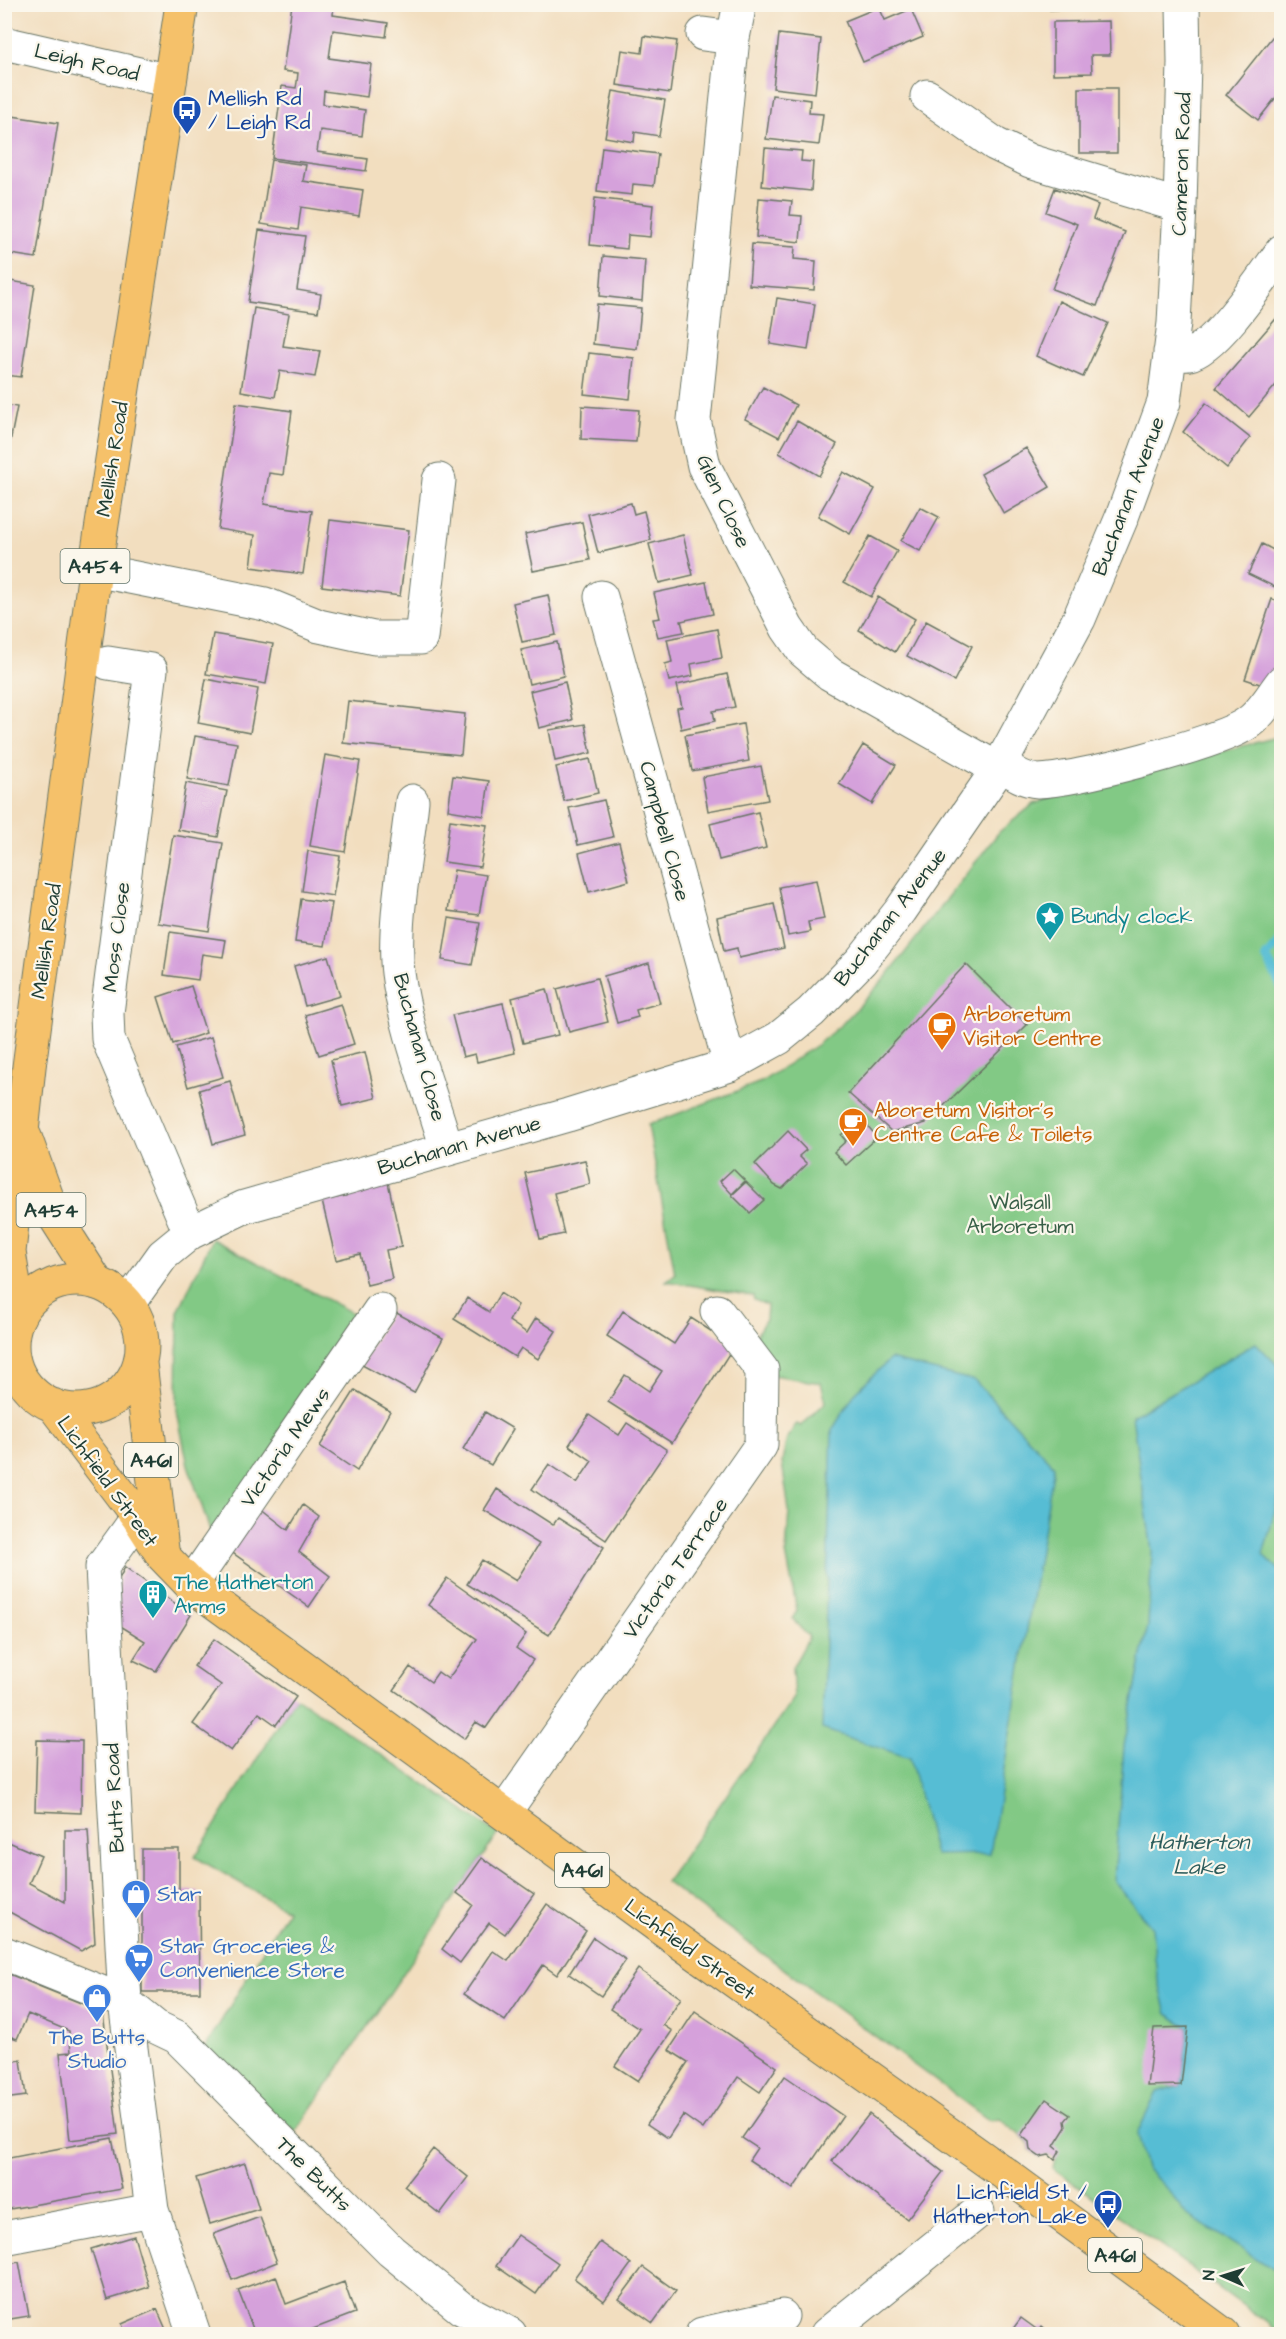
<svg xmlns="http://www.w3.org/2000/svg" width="1286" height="2339" viewBox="0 0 1286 2339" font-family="'Architects Daughter',sans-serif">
  <rect width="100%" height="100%" fill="#fbf7ec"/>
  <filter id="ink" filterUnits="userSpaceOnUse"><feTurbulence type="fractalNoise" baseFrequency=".0167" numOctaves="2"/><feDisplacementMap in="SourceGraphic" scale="12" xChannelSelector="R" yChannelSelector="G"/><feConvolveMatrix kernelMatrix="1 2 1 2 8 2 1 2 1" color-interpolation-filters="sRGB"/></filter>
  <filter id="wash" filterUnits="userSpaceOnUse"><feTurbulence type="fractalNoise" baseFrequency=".008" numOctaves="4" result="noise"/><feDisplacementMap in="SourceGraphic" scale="24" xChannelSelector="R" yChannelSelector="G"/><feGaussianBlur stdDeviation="1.35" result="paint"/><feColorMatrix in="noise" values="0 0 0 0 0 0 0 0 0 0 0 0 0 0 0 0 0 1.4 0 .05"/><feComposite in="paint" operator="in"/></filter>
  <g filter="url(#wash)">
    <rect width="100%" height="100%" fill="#f2debf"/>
    <path fill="#82c985" stroke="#50835c" stroke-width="1.5" d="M1281 736V2333L1053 2168 1055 2160 1049 2155 1040 2157 1030 2150 1029 2142 999 2119 990 2121 666 1882 794 1698 792 1668 809 1637 792 1619 797 1611 786 1553 789 1511 782 1462 786 1442 794 1427 797 1424 801 1426 826 1402 821 1383 773 1375 756 1335 766 1319 767 1305 754 1300 753 1296 666 1281 675 1274 648 1125 761 1082 818 1044 843 1023 886 977 999 832 1034 804 1066 792Z
      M212 1239 364 1319 216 1548 188 1465 177 1412 178 1312Z
      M296 1697 498 1834 295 2133 205 2048 287 1910 195 1857Z"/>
    <path fill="#56bdd4" stroke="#3a7d84" stroke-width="1.5" d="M1256 1343 1282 1370 1281 1489 1263 1555 1282 1572 1281 2274 1186 2214 1166 2188 1146 2168 1137 2134 1157 2092 1181 2085 1188 2027 1167 2014 1157 1975 1152 1928 1114 1881 1124 1746 1148 1625 1152 1551 1132 1416Z
      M890 1359 975 1381 1054 1466 990 1854 935 1855 910 1758 822 1729 832 1430 855 1393Z"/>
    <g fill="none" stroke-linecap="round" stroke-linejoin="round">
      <path stroke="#56bdd4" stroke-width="9" d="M1282 939 1266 957 1282 988"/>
    </g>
    <g id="blocks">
      <path fill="#d5a1db" d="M292 4H334L333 15 388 23 386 37 333 30 329 58 371 64 367 97 324 91 323 104 365 110 362 136 320 130 317 152 368 159 366 171 272 158 282 86 296 88 297 82 298 73 283 71Z
        M1050 4H1083V8L1050 10Z
        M879 7 885 20 911 9 923 37 863 62 845 21Z
        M1109 21 1110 55H1091L1092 73 1053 74V22Z
        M1276 32 1281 36V91L1258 120 1226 95Z
        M779 34 821 39 815 93 773 88Z
        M644 36 677 41 670 93 617 85 622 50 642 53Z
        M1079 88H1117V153H1079Z
        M613 91 665 100 659 136 635 132 634 142 605 137Z
        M772 95 810 100 809 113 823 114 819 145 766 139Z
        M12 116 58 123 36 258 4 253V129L10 130Z
        M602 147 658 154 654 186 633 184 632 195 597 191Z
        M765 148 802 151 801 161 813 162 811 191 762 186Z
        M271 160 306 165 303 181 363 190 359 216 301 207 298 230 261 224Z
        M1055 188 1098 205 1093 219 1125 232 1097 306 1052 289 1077 224 1046 212Z
        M595 198 653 205 650 237 628 235 627 249 590 245Z
        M759 198 792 201 790 215 802 216 800 242 756 237Z
        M259 230 305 236 297 290 321 294 318 312 248 302Z
        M752 244 795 247 794 259 816 261 814 290 749 285Z
        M603 256 645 260 642 301 600 296Z
        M4 280 35 285 21 377 4 375Z
        M777 298 815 304 808 350 770 344Z
        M1059 301 1108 323 1083 377 1036 356Z
        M597 304 641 308 637 349 593 344Z
        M254 308 289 314 283 346 320 351 315 377 280 371 275 397 241 391Z
        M1281 313V379L1249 417 1216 388Z
        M589 353 634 358 630 399 584 394Z
        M763 387 796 405 779 437 745 419Z
        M236 403 292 411 283 475 269 473 264 504 312 511 303 574 251 567 255 535 218 529Z
        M1206 403 1250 438 1227 468 1183 432Z
        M4 405 17 407 6 463H4Z
        M582 406 639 410 636 442 581 439Z
        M797 421 837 444 819 476 779 453Z
        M1026 448 1050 487 1004 514 981 474Z
        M843 472 875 489 850 534 818 516Z
        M631 503 634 514 644 511 651 540 598 553 588 514Z
        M920 507 939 517 920 551 901 541Z
        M330 520 409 530 400 596 322 586Z
        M582 522 590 560 533 571 525 534Z
        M683 535 693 575 659 583 649 544Z
        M870 536 897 551 871 597 844 582Z
        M1262 544 1281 554V590L1248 574Z
        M706 582 713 614 681 621 684 632 658 637 653 619 660 618 654 593Z
        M548 595 556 635 522 642 513 603Z
        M878 597 915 619 895 652 859 630Z
        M1272 599 1281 602V658L1272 688 1245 679Z
        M926 621 972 646 954 681 907 656Z
        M717 629 722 658 691 664 693 676 669 681 665 664 672 662 667 639Z
        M213 634 273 644 266 684 206 674Z
        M557 642 564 676 529 684 521 650Z
        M727 674 735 707 713 711 715 721 681 729 677 708 682 707 677 685Z
        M206 679 258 689 250 733 198 723Z
        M565 682 573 720 539 728 530 691Z
        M348 701 465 714 461 755 343 743Z
        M585 724 591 753 555 761 549 730Z
        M743 724 749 761 692 771 685 735Z
        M195 736 237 743 229 786 187 779Z
        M863 745 896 765 872 804 839 784Z
        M325 755 360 761 345 852 310 846Z
        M590 759 598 793 564 801 556 767Z
        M761 766 768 800 708 811 702 777Z
        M453 776 489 781 484 816 448 810Z
        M186 783 227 791 218 837 178 830Z
        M604 800 613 837 578 845 569 808Z
        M758 812 766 848 719 860 710 824Z
        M450 820 487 825 480 867 444 862Z
        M173 835 223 843 209 931 158 923Z
        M619 842 629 881 589 892 579 853Z
        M308 851 340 856 333 896 302 891Z
        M454 870 486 875 479 915 448 911Z
        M816 880 824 919 808 922 810 932 788 936 779 887Z
        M301 899 332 903 325 946 295 942Z
        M774 904 784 948 739 958 737 948 724 951 717 917Z
        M449 918 480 923 472 965 442 960Z
        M170 932 226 940 223 957 202 954 198 980 164 975Z
        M328 956 340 996 305 1006 294 966Z
        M649 963 660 1003 636 1010 638 1017 617 1023 604 976Z
        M966 964 1027 1025 926 1123 892 1132 848 1093Z
        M597 978 608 1022 569 1032 557 989Z
        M191 986 206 1033 173 1044 158 997Z
        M547 989 558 1035 523 1043 512 998Z
        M503 1003 515 1053 477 1062 475 1054 463 1057 452 1015Z
        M341 1004 354 1044 319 1055 305 1015Z
        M211 1037 223 1077 188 1087 176 1047Z
        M365 1052 376 1098 342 1106 331 1060Z
        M230 1081 245 1135 213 1144 199 1090Z
        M861 1118 877 1137 846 1165 834 1152 846 1141 841 1135Z
        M788 1131 806 1150 799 1156 807 1164 782 1189 774 1185 755 1164Z
        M585 1160 590 1184 554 1193 564 1234 540 1239 525 1173Z
        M733 1169 745 1181 732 1194 720 1181Z
        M386 1173 402 1247 386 1250 392 1279 367 1285 360 1254 336 1260 322 1201 346 1196 343 1183Z
        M746 1182 764 1200 750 1213 732 1195Z
        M500 1293 518 1305 509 1321 527 1333 536 1318 556 1331 538 1359 521 1348 515 1357 454 1319 467 1298 489 1312Z
        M391 1310 443 1338 414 1393 362 1365Z
        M623 1311 674 1344 691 1318 734 1346 672 1443 608 1402 625 1375 649 1391 662 1371 607 1336Z
        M355 1390 390 1411 357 1471 320 1446Z
        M485 1412 513 1429 491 1465 463 1449Z
        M589 1415 619 1435 627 1423 667 1450 606 1540 532 1489 549 1464 577 1483 592 1461 569 1445Z
        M497 1489 553 1525 558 1518 604 1547 549 1635 467 1584 482 1560 516 1581 539 1544 484 1510Z
        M303 1505 319 1517 299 1552 330 1576 309 1607 230 1551 260 1508 288 1530Z
        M125 1567 191 1615 156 1671 133 1660 145 1641 119 1625V1579Z
        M447 1578 526 1634 516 1648 533 1660 486 1728 476 1722 464 1739 394 1690 410 1667 431 1682 438 1672 448 1679 477 1639 428 1605Z
        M214 1639 296 1697 276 1725 259 1713 231 1751 193 1724 221 1685 194 1666Z
        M37 1740 82 1741 81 1813 35 1811Z
        M65 1830H88L95 1943 81 1951 4 1909V1840L41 1856 29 1883 65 1902Z
        M142 1849H179V1891H199L200 1992H142Z
        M482 1858 534 1894 505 1934 489 1923 460 1963 442 1949 473 1905 457 1893Z
        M547 1904 586 1931 557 1975 543 1965 505 2021 464 1994 493 1951 508 1961Z
        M593 1937 626 1960 601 1996 569 1974Z
        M638 1969 681 1998 663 2025 672 2031 638 2081 615 2066 640 2029 610 2009Z
        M4 1972 103 2012 118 2134 70 2140 60 2053 71 2052 69 2031 28 2014 17 2039 4 2034Z
        M695 2011 777 2067 760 2092 738 2077 703 2129 683 2115 668 2138 647 2124 688 2062 669 2050Z
        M1188 2027 1181 2085 1147 2086 1154 2028Z
        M21 2060 26 2096 4 2099V2063Z
        M785 2076 843 2116 793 2189 749 2160 757 2148 742 2138Z
        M1046 2099 1070 2115 1065 2121 1066 2127 1054 2146 1060 2151 1055 2160 1049 2155 1040 2157 1030 2150 1029 2142 1021 2135Z
        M869 2114 943 2172 907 2219 832 2161Z
        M112 2138 122 2189 4 2210V2159Z
        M433 2149 468 2177 440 2214 404 2186Z
        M245 2163 259 2209 210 2224 196 2178Z
        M260 2217 277 2262 232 2280 214 2234Z
        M518 2235 558 2263 536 2294 496 2266Z
        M134 2236 149 2287 107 2300 91 2249Z
        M600 2242 631 2264 604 2301 574 2278Z
        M19 2262 29 2316 4 2320V2265Z
        M643 2267 676 2291 653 2323 619 2299Z
        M276 2276 286 2304 344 2282 355 2313 300 2334H255L238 2290Z
        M157 2309 168 2334H126L122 2324Z
        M1021 2318 1039 2331 1042 2326 1052 2334H1009Z"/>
    </g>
  </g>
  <g filter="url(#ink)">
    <use href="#blocks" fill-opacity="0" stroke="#697565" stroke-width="1.5"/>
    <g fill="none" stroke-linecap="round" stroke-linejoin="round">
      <g stroke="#697565" stroke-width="35">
        <path id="minor" d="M738 13 733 38 694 420 704 466 787 628 803 651 830 674 998 769
          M703 34 733 38
          M4 43 170 81
          M927 96 995 144 1030 161 1180 206
          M1170 352C1176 353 1184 355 1189 354 1216 349 1265 274 1282 251
          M95 570 265 604 319 626 374 638H421L439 480
          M601 597 730 1065
          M108 663 151 670 107 1013 108 1039 190 1233
          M1001 764C1013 772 1023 780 1038 781 1073 781 1218 743 1246 724 1261 715 1271 696 1282 682
          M412 801C407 852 392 924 398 973 405 1029 431 1094 447 1149
          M128 1304 163 1255 190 1233 244 1207 568 1115 730 1065 779 1038 811 1012 861 961 901 910 998 769 1079 619 1122 517 1164 402 1174 323 1180 206 1184 63 1183 4
          M138 1517 102 1567 125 2002 152 2210 194 2334
          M191 1585 380 1310
          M504 1813 761 1445 762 1370 717 1311
          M4 1953 125 2002 156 2027 177 2037 391 2251 461 2308 510 2334
          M4 2238 152 2210
          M702 2334 782 2316
          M827 2334 978 2212"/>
      </g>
      <g stroke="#697565" stroke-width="35">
        <path id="major" d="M25 1137 53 1214 97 1283
          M19 1316 9 1252 29 1067 95 570 182 4"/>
      </g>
      <g stroke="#697565" stroke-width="35">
        <path id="highway" d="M12 1345a65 65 0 1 1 130 0a65 65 0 1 1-130 0Z
          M140 1363 162 1549
          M53 1405 138 1517 163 1556 191 1585 677 1940 1008 2176 1223 2334"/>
      </g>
      <use href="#minor" stroke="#fff" stroke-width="33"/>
      <use href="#major" stroke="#f5c16b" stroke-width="33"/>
      <use href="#highway" stroke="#f5c16b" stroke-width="33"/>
    </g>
  </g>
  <defs>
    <g id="bus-pin" transform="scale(1.5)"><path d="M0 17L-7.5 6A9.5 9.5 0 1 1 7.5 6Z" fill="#1a4fb4" stroke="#fbf7ec"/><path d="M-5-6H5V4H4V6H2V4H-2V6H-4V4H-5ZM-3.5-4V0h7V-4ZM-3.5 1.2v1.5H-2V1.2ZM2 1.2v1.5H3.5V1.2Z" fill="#fff"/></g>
    <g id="sight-pin" transform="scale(1.5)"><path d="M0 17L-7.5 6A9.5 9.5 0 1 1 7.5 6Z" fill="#0f9aa8" stroke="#fbf7ec"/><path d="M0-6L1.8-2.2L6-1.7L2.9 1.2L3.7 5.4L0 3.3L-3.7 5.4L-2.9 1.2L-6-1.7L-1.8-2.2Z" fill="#fff"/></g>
    <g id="cafe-pin" transform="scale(1.5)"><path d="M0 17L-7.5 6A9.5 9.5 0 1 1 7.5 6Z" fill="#e8710a" stroke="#fbf7ec"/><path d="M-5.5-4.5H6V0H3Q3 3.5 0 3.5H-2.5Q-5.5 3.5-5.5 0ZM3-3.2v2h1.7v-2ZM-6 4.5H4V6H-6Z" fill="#fff"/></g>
    <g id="building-pin" transform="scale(1.5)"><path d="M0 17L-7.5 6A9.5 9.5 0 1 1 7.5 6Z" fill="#0f9aa8" stroke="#fbf7ec"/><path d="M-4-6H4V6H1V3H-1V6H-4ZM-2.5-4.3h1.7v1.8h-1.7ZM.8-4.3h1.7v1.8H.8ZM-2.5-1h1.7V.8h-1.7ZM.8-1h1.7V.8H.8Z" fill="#fff"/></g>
    <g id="shop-pin" transform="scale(1.5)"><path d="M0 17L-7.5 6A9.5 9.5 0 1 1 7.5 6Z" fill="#3f7fe0" stroke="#fbf7ec"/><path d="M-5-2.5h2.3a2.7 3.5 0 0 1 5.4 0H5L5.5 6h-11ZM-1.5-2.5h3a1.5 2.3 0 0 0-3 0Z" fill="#fff"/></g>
    <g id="supermarket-pin" transform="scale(1.5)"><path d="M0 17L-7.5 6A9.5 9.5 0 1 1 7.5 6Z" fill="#3f7fe0" stroke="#fbf7ec"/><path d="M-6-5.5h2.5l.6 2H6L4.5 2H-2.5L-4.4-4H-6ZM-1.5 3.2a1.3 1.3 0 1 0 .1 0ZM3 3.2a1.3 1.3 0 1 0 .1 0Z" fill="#fff"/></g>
  </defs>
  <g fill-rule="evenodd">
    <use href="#bus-pin" x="187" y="110"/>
    <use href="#sight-pin" x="1050" y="916"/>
    <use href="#cafe-pin" x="942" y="1026"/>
    <use href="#cafe-pin" x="853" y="1122"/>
    <use href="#building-pin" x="153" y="1594"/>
    <use href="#shop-pin" x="136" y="1894"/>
    <use href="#supermarket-pin" x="139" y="1958"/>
    <use href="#shop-pin" x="97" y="1998"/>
    <use href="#bus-pin" x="1108" y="2204"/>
  </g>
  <g text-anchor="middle" stroke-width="4.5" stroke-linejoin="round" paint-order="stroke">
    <g fill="#fbf7ec" stroke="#61756b" stroke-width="1.5">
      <rect x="60.5" y="549" width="69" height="34" rx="4.5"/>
      <rect x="16.5" y="1193" width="69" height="34" rx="4.5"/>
      <rect x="124" y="1443" width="54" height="34" rx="4.5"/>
      <rect x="555" y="1853" width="54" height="34" rx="4.5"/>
      <rect x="1088" y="2238" width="54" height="34" rx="4.5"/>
    </g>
    <g font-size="20" font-weight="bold" fill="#1f3d34">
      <text x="95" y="573">A454</text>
      <text x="51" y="1217">A454</text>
      <text x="151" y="1467">A461</text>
      <text x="582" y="1877">A461</text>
      <text x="1115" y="2262">A461</text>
    </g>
    <g font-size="21" fill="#1f3d34" stroke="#fbf7ec">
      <text transform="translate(87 62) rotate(13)" y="7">Leigh Road</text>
      <text transform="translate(1181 164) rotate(-88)" y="7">Cameron Road</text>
      <text transform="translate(112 459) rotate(-81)" y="7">Mellish Road</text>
      <text transform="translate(1128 496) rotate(-69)" y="7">Buchanan Avenue</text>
      <text transform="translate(724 501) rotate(65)" y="7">Glen Close</text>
      <text transform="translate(665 831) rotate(75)" y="7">Campbell Close</text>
      <text transform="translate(890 917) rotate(-52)" y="7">Buchanan Avenue</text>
      <text transform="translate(116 937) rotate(-83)" y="7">Moss Close</text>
      <text transform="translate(46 941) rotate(-82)" y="7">Mellish Road</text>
      <text transform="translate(420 1047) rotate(75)" y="7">Buchanan Close</text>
      <text transform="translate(459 1145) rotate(-16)" y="7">Buchanan Avenue</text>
      <text transform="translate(285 1447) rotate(-55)" y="7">Victoria Mews</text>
      <text transform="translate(108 1481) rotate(54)" y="7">Lichfield Street</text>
      <text transform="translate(675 1568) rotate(-55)" y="7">Victoria Terrace</text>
      <text transform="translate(114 1798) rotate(-93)" y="7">Butts Road</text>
      <text transform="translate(690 1949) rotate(36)" y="7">Lichfield Street</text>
      <text transform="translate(314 2174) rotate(45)" y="7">The Butts</text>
    </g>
    <g font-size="21" fill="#164399" stroke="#fbf7ec" text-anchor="start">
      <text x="208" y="105">Mellish Rd<tspan x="208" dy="24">/ Leigh Rd</tspan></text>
      <text x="1087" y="2199" text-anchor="end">Lichfield St /<tspan x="1087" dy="24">Hatherton Lake</tspan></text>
    </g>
    <g font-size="21" fill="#0d838f" stroke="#fbf7ec" text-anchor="start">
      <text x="1071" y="923">Bundy clock</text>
      <text x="174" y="1589">The Hatherton<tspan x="174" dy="24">Arms</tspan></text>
    </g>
    <g font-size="21" fill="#c56008" stroke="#fbf7ec" text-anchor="start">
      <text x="963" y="1021">Arboretum<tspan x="963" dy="24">Visitor Centre</tspan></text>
      <text x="874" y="1117">Aboretum Visitor's<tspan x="874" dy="24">Centre Cafe &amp; Toilets</tspan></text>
    </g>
    <g font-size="21" fill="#386048" stroke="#fbf7ec">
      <text x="1020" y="1209">Walsall<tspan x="1020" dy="24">Arboretum</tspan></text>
    </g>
    <g font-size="21" fill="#366cbe" stroke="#fbf7ec" text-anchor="start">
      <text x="157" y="1901">Star</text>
      <text x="160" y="1953">Star Groceries &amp;<tspan x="160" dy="24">Convenience Store</tspan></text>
      <text x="97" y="2044" text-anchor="middle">The Butts<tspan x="97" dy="24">Studio</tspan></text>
    </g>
    <g font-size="22" font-style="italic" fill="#2d5d5c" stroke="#fbf7ec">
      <text x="1199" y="1849">Hatherton<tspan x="1199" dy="25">Lake</tspan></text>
    </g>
  </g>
  <rect width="1286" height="2339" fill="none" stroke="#fbf7ec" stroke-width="24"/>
  <g transform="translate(1223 2276) rotate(273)" stroke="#fbf7ec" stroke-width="4.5" paint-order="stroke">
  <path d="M0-4.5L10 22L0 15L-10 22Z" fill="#1f3d34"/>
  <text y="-9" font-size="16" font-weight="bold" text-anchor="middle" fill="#1f3d34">N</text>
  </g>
</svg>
